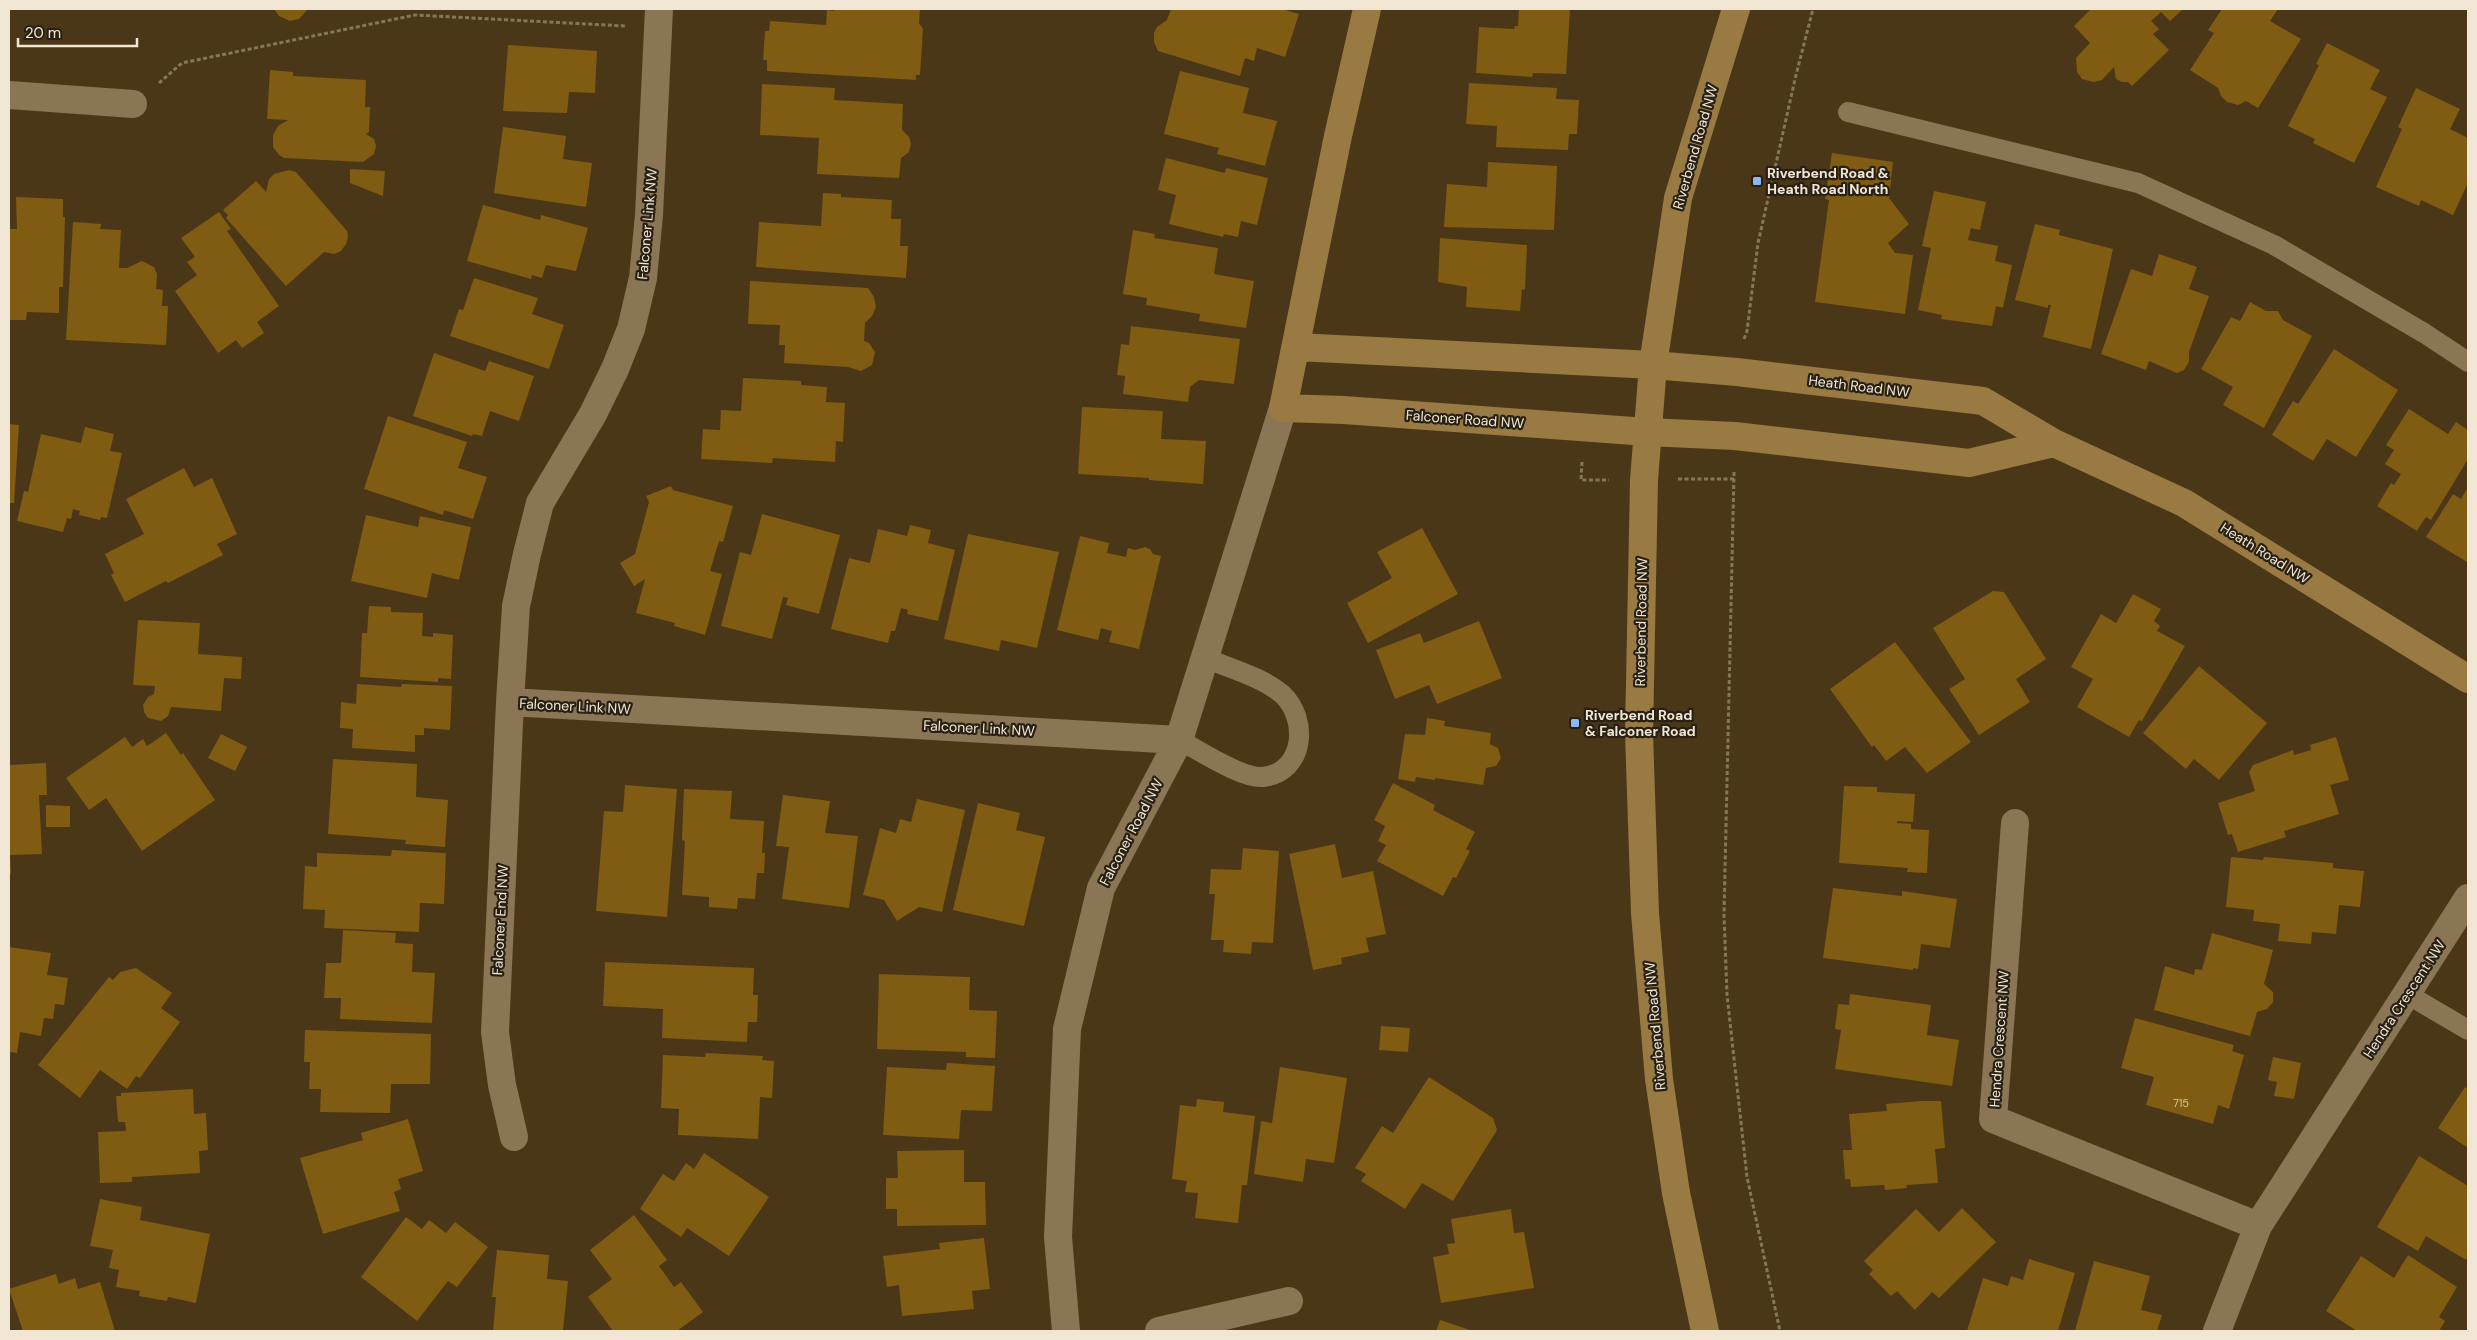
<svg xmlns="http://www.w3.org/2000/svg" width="2477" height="1340" viewBox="0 0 2477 1340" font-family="'DM Sans',sans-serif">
  <rect width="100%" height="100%" fill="#493718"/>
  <path fill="#805b12" d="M274 9H308L299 19 290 21 279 16Z
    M834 9H920L919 23 923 29 920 75H916V80L767 71V60H763L765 31H769L770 21 826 25 827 10 834 11Z
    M1171 9H1282L1299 14 1285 57 1257 48 1254 61 1245 58 1240 76 1158 51 1154 42V33L1157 27 1167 20Z
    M1519 9 1570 10 1566 74 1533 73 1532 77 1476 73 1479 27 1514 29 1515 26H1518Z
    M2091 9H2183L2170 21 2161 12 2151 21 2159 29 2153 34 2169 50 2132 86 2128 82H2122L2116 79 2114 67 2102 80 2093 82 2082 79 2077 72 2076 58 2090 43 2074 26Z
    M2222 9H2278L2270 21 2301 39 2258 108 2246 101 2238 105 2227 102 2221 96 2218 88 2190 70 2214 33 2208 30Z
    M2327 43 2380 70 2370 89 2387 97 2354 163 2313 143 2315 139 2288 126 2319 65 2316 64Z
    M508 45 597 51 595 93 569 92 567 113 503 111Z
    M270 70 293 72V76L366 80 365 107H370L369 132 366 134 374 139 376 146 374 154 363 162 284 158 279 155 273 147V135L278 126 288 120 267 119Z
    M1180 71 1249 88 1243 113 1277 121 1265 166 1217 154 1219 148 1164 134Z
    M1469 83 1557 88 1556 99 1579 100 1577 134H1569L1568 150 1496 147 1497 126 1466 124Z
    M762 84 835 88 834 100 903 104 902 130 909 137 911 144 909 152 901 158 899 178 817 174 819 138 760 135Z
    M2416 88 2460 109 2450 129 2468 138V183L2453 215 2421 200 2419 206 2376 187 2402 129 2398 127Z
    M503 127 566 136 563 159 592 163 586 207 494 193Z
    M1832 153 1893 162 1889 198 1909 224 1888 243 1895 253 1913 255 1905 314 1815 302 1829 200 1825 199Z
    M1166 158 1225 173 1226 168 1268 178 1257 225 1241 221 1238 237 1224 234 1223 237 1169 224 1176 195 1158 190Z
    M1488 162 1557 166 1554 230 1444 227 1447 184 1487 187Z
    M350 169 385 171 383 196 350 183Z
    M289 170 296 172 347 231 348 237 346 244 341 251 334 254 324 252 286 286 226 218 228 215 223 210 256 181 266 192 269 179 274 174Z
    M1934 191 1986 202 1980 230 1971 228 1968 240 1998 246 1995 261 2012 265 2003 308 1996 306 1992 326 1941 319 1942 315 1918 310 1931 248 1922 246Z
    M823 193 841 194V197L892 200 891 219H901L900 246H908L906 278 756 267 759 222 821 226Z
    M16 197 63 199V217H65L63 287H59V313L27 312 26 320H9V229H17Z
    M483 205 540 220 541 215 588 228 576 271 546 265 542 278 532 275 531 279 467 261Z
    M219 212 231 229 227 231 279 306 257 322 264 333 242 348 236 340 218 353 175 291 197 275 187 262 195 257 181 238Z
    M73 222 101 224 100 229 121 230 119 268H127L142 261 154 267 157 274 156 289 163 290 162 306H168L166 345 66 340Z
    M2035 224 2060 230 2059 235 2113 249 2091 349 2043 337 2051 305H2048V308L2015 300Z
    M1133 230 1155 234 1154 238 1218 248 1214 274 1254 281 1246 328 1199 321 1200 314 1146 305 1147 298 1123 294Z
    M1440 238 1527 245 1525 290 1522 289 1520 311 1466 307 1467 287 1438 282Z
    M2159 254 2197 267 2189 289 2209 296 2189 352V362L2184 370 2177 373 2149 361 2146 370 2101 354 2131 269 2152 276Z
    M474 278 538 298 532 314 564 325 549 369 450 336 459 309 463 310Z
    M750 281 868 288 874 297 876 307 872 316 865 323 864 341 869 343 875 352 872 365 861 371 848 367 784 363 785 345H779L780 325 748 324Z
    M2250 302 2266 311H2278L2283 320 2312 336 2264 428 2223 405 2233 387 2201 369 2231 317 2240 321Z
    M1131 326 1240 339 1234 384 1199 380 1190 387 1188 402 1123 394 1125 376 1117 375 1121 344 1129 345Z
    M2334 349 2398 390 2356 457 2327 439 2313 461 2272 435 2293 401 2298 404Z
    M434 353 485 371 489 361 534 376 519 421 490 411 482 436 473 434 472 436 413 416Z
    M743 378 801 381V385L827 387 826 402 845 403 843 442 836 441 835 462 773 458 772 463 701 459 703 429 720 430 721 410 741 411Z
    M1082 407 1163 411 1161 439 1206 441 1203 484 1149 480V478L1078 474Z
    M2409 409 2448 434 2456 422 2468 430V459L2431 520 2426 517 2417 531 2377 506 2391 483 2394 485 2401 474 2385 464 2394 450 2386 445Z
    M388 416 467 442 458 468 487 477 473 519 444 510 443 515 364 489Z
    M9 424 19 425 14 503H9Z
    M85 427 114 434 110 451 122 453 107 518 101 517 100 520 79 515 80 511 73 509 71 519 67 518 63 532 17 521 24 491 28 492 41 434 81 443Z
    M184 468 194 487 212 478 237 534 217 544 223 555 168 583 166 581 125 602 111 575 114 573 105 554 144 534 126 499Z
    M671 486 673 490 733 506 723 542 719 541 710 571 722 574 705 635 674 626 675 623 636 613 645 579 634 586 620 563 635 554 649 502 646 496Z
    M2468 487V560L2467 562 2426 537 2453 494 2461 499Z
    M762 514 840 535 819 614 786 605 788 598 783 597 772 639 721 626 740 552 751 555Z
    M366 515 418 527 420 516 471 527 459 580 432 573 427 598 351 581Z
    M910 525 931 530 928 543 955 550 938 621 907 614 908 610 901 608 895 631H891L888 643 831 629 849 558 870 563 878 529 907 536Z
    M1422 528 1458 594 1368 643 1347 603 1392 578 1377 552Z
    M968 534 1059 552 1037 648 1001 640 999 651 944 639Z
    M1080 536 1109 543 1107 553 1126 557 1128 548 1135 550 1145 547 1150 549 1153 554 1161 556 1139 649 1109 642 1112 631 1101 628 1098 640 1057 630Z
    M1993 591 2004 592 2046 659 2016 679 2030 702 1979 735 1949 689 1965 679 1933 628Z
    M2133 594 2161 609 2154 621 2160 626 2157 631 2185 646 2142 721 2139 720 2129 737 2077 707 2093 679 2071 667 2101 614 2116 623Z
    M369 606 391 607V612L423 613 422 636 433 637V633L453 635 451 679 438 678V682L360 677 362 633H367Z
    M138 620 200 623 198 654 242 657 241 679 224 678 221 711 171 707 168 716 161 721 148 718 144 712 143 705 148 697 154 694 155 686 133 685Z
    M1479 621 1502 678 1437 704 1429 685 1395 699 1376 650 1420 633 1424 643Z
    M1895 642 1971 742 1927 773 1905 747 1886 761 1874 745 1872 747 1830 689Z
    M2199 666 2267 723 2219 780 2194 759 2186 769 2143 733Z
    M357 684 401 687 402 684 452 686 450 730 424 728V735H415V752L352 748 353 729 340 728 341 702 356 704Z
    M1427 718 1445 721 1444 726 1491 733 1490 744 1498 748 1501 758 1496 766 1486 768 1483 785 1435 778V780L1416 777 1415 782 1398 779 1405 734 1425 735Z
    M166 733 181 755 183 753 215 800 142 851 106 798 89 810 66 778 125 737 132 747 143 739 147 746Z
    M221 734 247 747 235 771 208 758Z
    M2336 737 2349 780 2330 785 2339 814 2284 831 2286 837 2238 852 2232 834 2228 835 2218 803 2255 791 2249 772 2253 765 2293 750 2294 755 2311 750 2310 745Z
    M333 759 417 764 416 797 448 800 445 847 405 844 406 840 328 834Z
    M46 763 47 795H39L42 854 10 855 11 874H9V765Z
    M1393 783 1435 805 1433 810 1475 832 1466 849 1470 851 1456 878 1453 877 1443 896 1377 861 1386 845 1378 841 1385 826 1374 820Z
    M625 785 677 789 667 917 596 911 604 811 623 812Z
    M1844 786 1877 787V792L1915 794 1913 822 1897 821V823L1911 824V829L1929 830 1927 873 1907 872 1908 868 1839 863Z
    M684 789 732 791 730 819 764 821 762 853H765L764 873H757L755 899 738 898 737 909 709 907V897L682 895 685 841 682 840Z
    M783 795 830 801 825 833 858 836 849 908 782 899 789 847 776 846Z
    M917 799 965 810 942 912 919 907 897 921 884 900 863 895 880 828 896 833 900 819 911 822Z
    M978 803 1020 813 1016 830 1045 837 1024 926 953 910Z
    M46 805 70 806V827H46Z
    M1335 844 1342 878 1373 871 1386 934 1366 938 1369 952 1341 958 1342 964 1313 970 1289 854Z
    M1243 848 1279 851 1273 943 1252 942 1251 954 1223 952 1224 940H1211L1215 894H1209L1211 869 1241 870Z
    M392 850 446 853 444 904 420 903 419 932 324 928 325 910 303 909 305 866 317 867V853L391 856Z
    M2231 857 2263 860 2264 857 2333 863V868L2364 871 2360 907 2339 905 2336 934 2312 932 2311 944 2278 941 2280 924 2253 921 2254 910 2226 907Z
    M1833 888 1902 896V891L1957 899 1950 948 1921 944 1918 969 1913 968V970L1823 958Z
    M343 930 396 933 395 943 413 944 412 972 435 973 432 1023 340 1019 341 998H324L326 963H341Z
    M2212 933 2273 950 2264 984 2273 992V1002L2267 1009 2257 1012 2250 1036 2154 1010 2165 966 2194 975 2195 969 2202 970Z
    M9 947 51 953 47 975 68 978 64 1005 55 1004 53 1019 44 1018 41 1036 20 1032 17 1053 9 1052Z
    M605 962 754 968 753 995H758L757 1022H748L747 1042 662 1038 663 1009 603 1006Z
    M136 968 172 993 161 1008 180 1022 140 1078 136 1076 127 1089 100 1070 80 1098 38 1065 109 977 113 980 120 972Z
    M879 974 970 977 969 1010 997 1011 995 1058 966 1057V1052L877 1049Z
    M1850 994 1931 1005 1927 1035 1959 1040 1952 1086 1835 1069 1841 1030 1835 1029 1838 1004 1849 1005Z
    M2135 1018 2234 1045 2232 1051 2244 1055 2229 1109 2218 1105 2213 1124 2146 1105 2154 1077 2121 1068Z
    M1381 1026 1410 1028 1408 1052 1379 1050Z
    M305 1030 431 1034 430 1084H391L390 1113 320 1112 321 1089H309L310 1062H304Z
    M706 1053 763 1056 762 1060 774 1061 772 1098 760 1097 758 1139 678 1135 679 1109 661 1108 663 1055 705 1057Z
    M2273 1057 2301 1063 2294 1099 2274 1096 2277 1082 2268 1080Z
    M947 1063 995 1066 992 1111 961 1110 959 1139 883 1135 887 1067 946 1070Z
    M1280 1067 1347 1078 1334 1163 1306 1159 1303 1182 1254 1174 1261 1121 1272 1123Z
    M1429 1077 1493 1118 1497 1130 1453 1201 1422 1183 1405 1209 1361 1181 1366 1174 1355 1168 1382 1126 1393 1133Z
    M2465 1087 2468 1089V1148L2438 1128Z
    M193 1089 194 1114 206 1113 208 1150 199 1151 200 1173 132 1177V1182L100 1183 98 1132 126 1131 125 1122H118L116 1096H121V1093Z
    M1197 1099 1224 1102 1223 1112 1255 1116 1247 1185H1242L1238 1223 1195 1218 1198 1193 1185 1192 1187 1181 1172 1179 1180 1105 1196 1107Z
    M1921 1101H1941L1945 1148 1935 1149 1938 1183 1906 1185 1907 1188 1885 1190 1884 1185 1851 1187 1850 1179H1845L1843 1150H1852L1849 1114 1887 1111 1886 1104Z
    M408 1119 423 1171 398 1179 401 1189 394 1192 400 1211 323 1234 300 1158 363 1140 361 1133Z
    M964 1150V1182H985L986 1225 897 1226V1209H886V1178H898L897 1151Z
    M704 1153 769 1197 729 1256 687 1228 681 1237 640 1209 663 1174 674 1181 686 1163 694 1169Z
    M2419 1156 2468 1186V1255L2466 1260 2426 1236 2418 1251 2377 1227Z
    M100 1199 142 1207 140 1220 210 1234 196 1303 168 1297 167 1301 139 1296 140 1291 116 1287 119 1270 109 1268 113 1250 90 1246Z
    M1962 1208 1996 1242 1939 1298 1932 1292 1915 1310 1897 1291 1891 1296 1869 1274 1873 1270 1864 1261 1916 1209 1939 1232Z
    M1511 1209 1514 1233 1524 1232 1534 1288 1441 1303 1433 1257 1449 1254 1447 1244 1455 1243 1451 1219Z
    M634 1215 667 1260 659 1266 674 1287 681 1282 703 1312 677 1331H613L588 1297 612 1279 590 1250Z
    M406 1217 422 1229 429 1220 446 1233 455 1222 488 1247 457 1287 448 1281 417 1321 361 1277Z
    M984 1238 990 1289 972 1291 974 1309 902 1316 899 1285 887 1287 883 1256 940 1249 939 1243Z
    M497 1250 549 1255 547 1279 568 1281 563 1331H493L496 1297H492Z
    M2408 1255 2457 1287 2439 1317 2445 1321 2439 1331H2357L2326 1311 2361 1256 2394 1278Z
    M2029 1259 2075 1273 2058 1331H1967L1983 1278 2008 1286 2011 1276 2023 1280Z
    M2094 1261 2150 1276 2141 1310 2162 1315 2157 1331H2075Z
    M56 1274 59 1284 75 1278 78 1289 100 1282 115 1331H23L9 1289Z
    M1440 1320 1473 1331H1436Z"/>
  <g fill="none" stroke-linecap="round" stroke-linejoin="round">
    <path stroke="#85765c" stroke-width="3" stroke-dasharray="4 2.5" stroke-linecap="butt" d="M159 83 182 63 415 15 625 26
      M1744 339 1747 331 1758 243 1796 75 1813 9
      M1582 462 1581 480H1609
      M1734 472 1724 914 1727 995 1747 1177 1780 1331
      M1678 479H1734"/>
    <path stroke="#8a7655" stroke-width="20" d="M1848 112 2138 183 2274 245 2424 333 2468 362
      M1179 740C1199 750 1242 779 1263 777 1305 772 1309 719 1282 694 1262 677 1229 668 1205 658
      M2407 994 2468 1030"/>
    <path stroke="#8a7655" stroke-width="28" d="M659 9 649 215 643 278 631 329 615 369 593 414 540 503 527 554 516 606 510 702 1179 740
      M9 95 133 104
      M510 702 495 1032 502 1085 514 1137
      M2015 823 1993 1119 2258 1226
      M1066 1331 1058 1237 1067 1029 1101 888 1179 740 1283 408
      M1159 1331 1289 1301
      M2217 1331 2258 1226 2468 898"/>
    <path stroke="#987a42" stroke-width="28" d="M1367 9 1338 136 1283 408 1344 410 1647 432 1735 436 1969 463 2054 443
      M1297 347 1653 365 1737 372 1983 401 2054 443 2184 503 2468 679
      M1705 1331 1676 1193 1659 1079 1645 913 1639 733 1644 480 1653 365 1678 198 1736 9"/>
  </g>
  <g fill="#8cb9fc" stroke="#282013" stroke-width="2">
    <rect x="1752" y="176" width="10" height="10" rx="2.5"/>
    <rect x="1570" y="718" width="10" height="10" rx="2.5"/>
  </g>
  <g text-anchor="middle" stroke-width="4.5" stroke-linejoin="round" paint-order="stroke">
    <g font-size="11" fill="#d5c3a4">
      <text x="2181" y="1107">715</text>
    </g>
    <g font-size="14" fill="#f1e6d4" stroke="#282013">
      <text transform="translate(1695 147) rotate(-74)" y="5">Riverbend Road NW</text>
      <text transform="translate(647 224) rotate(-85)" y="5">Falconer Link NW</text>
      <text transform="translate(1859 386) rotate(7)" y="5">Heath Road NW</text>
      <text transform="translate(1465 419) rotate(4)" y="5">Falconer Road NW</text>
      <text transform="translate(2265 553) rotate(32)" y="5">Heath Road NW</text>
      <text transform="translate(1641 622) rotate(-89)" y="5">Riverbend Road NW</text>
      <text transform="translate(575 706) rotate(3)" y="5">Falconer Link NW</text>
      <text transform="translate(979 728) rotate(3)" y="5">Falconer Link NW</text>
      <text transform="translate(1131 832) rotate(-62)" y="5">Falconer Road NW</text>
      <text transform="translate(500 920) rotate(-87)" y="5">Falconer End NW</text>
      <text transform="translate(2404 999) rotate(-57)" y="5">Hendra Crescent NW</text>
      <text transform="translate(1655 1026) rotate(-95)" y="5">Riverbend Road NW</text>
      <text transform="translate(1999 1039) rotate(-86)" y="5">Hendra Crescent NW</text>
    </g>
    <g font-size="14" font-weight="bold" fill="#f1e6d4" stroke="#282013" text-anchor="start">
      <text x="1767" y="178">Riverbend Road &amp;<tspan x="1767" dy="16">Heath Road North</tspan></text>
      <text x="1585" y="720">Riverbend Road<tspan x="1585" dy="16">&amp; Falconer Road</tspan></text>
    </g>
  </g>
  <rect width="2477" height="1340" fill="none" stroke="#f1e6d4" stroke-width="20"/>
  <path d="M18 38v8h119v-8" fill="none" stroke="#f1e6d4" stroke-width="2.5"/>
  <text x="25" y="38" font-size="15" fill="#f1e6d4" stroke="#282013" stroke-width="4" paint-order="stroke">20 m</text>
</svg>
